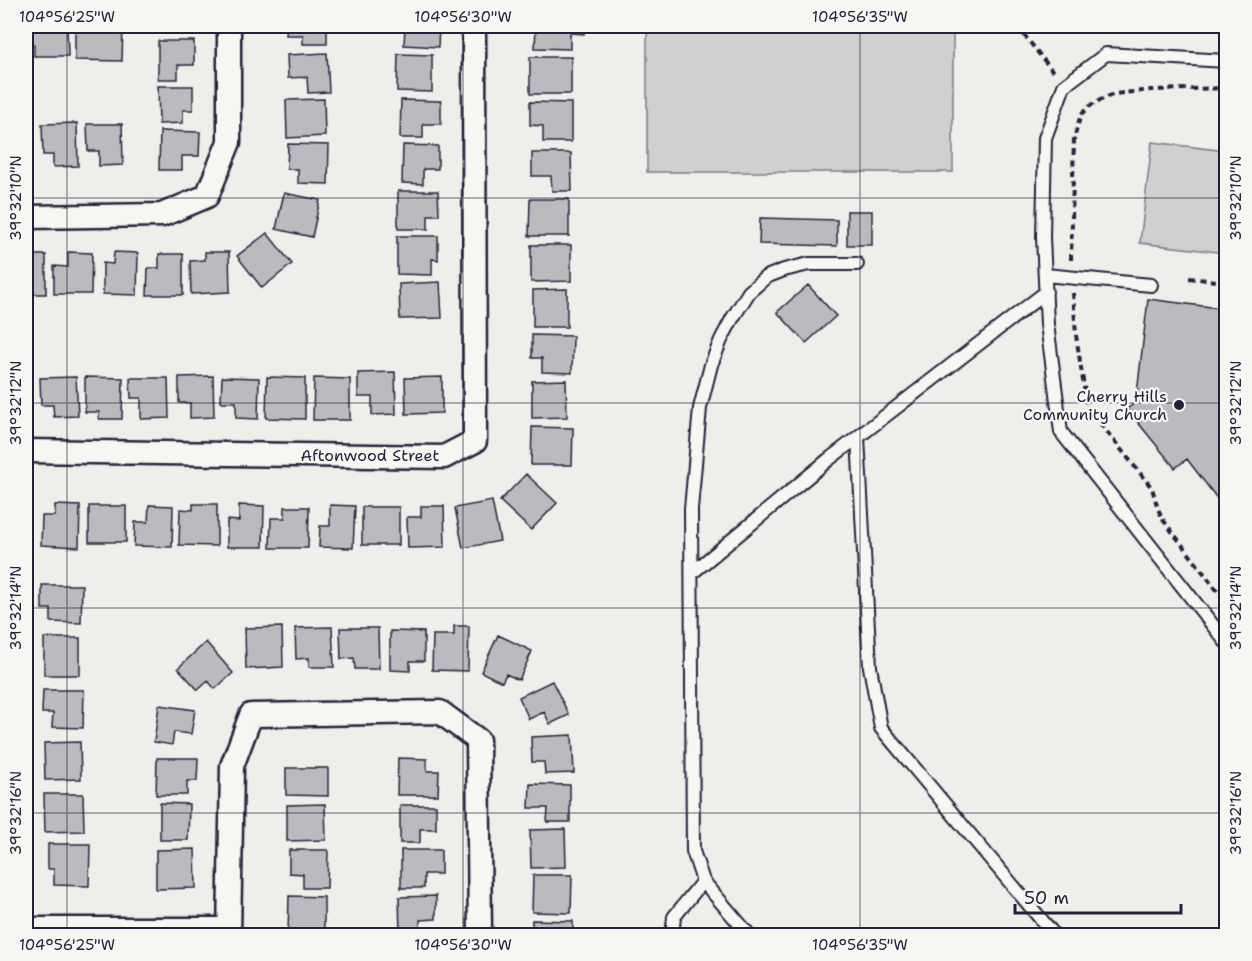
<svg xmlns="http://www.w3.org/2000/svg" width="1252" height="961" viewBox="0 0 1252 961" font-family="'Shantell Sans',sans-serif">
  <rect width="100%" height="100%" fill="#eeeeeb"/>
  <filter id="ink" filterUnits="userSpaceOnUse"><feTurbulence type="fractalNoise" baseFrequency=".0167" numOctaves="2"/><feDisplacementMap in="SourceGraphic" scale="12" xChannelSelector="R" yChannelSelector="G"/><feConvolveMatrix kernelMatrix="1 2 1 2 8 2 1 2 1" color-interpolation-filters="sRGB"/></filter>
  <g filter="url(#ink)">
    <path fill="#d0d0d1" stroke="#797986" stroke-width="1.5" d="M647 26H953V172H647Z
      M1152 142 1226 151V253L1140 243Z"/>
    <path fill="#bbbbbf" stroke="#22223b" stroke-width="1.5" d="M26 26H67L68 56H34V45H26Z
      M75 26H123L122 61 75 60Z
      M162 26H190V33H162Z
      M287 26H327V44H303V35H286Z
      M405 26H439L438 47 404 45Z
      M536 26H584V34L570 33V49L535 48Z
      M158 41H194V65H178V79H158Z
      M327 53 329 92 308 93 307 77 288 78 287 55Z
      M398 54 432 55V92L397 91Z
      M530 57H571V94H530Z
      M158 86H193V110H183V123L159 124Z
      M324 99 325 136 287 138 286 100Z
      M401 100 441 101V124H423V138H400Z
      M530 102 571 103V142H543V126L530 125Z
      M77 123 78 166 53 167V155H43L42 124Z
      M87 124H122L123 165 99 166V151H88Z
      M26 125H29L30 160H26Z
      M160 131 200 132 199 156H182V170H159Z
      M288 144 329 145 328 184 298 183V169H287Z
      M403 145 438 146V169H423V184L402 183Z
      M532 153H571L572 191H552L551 176H532Z
      M398 191H438L439 215H428V229H398Z
      M284 193 320 200 312 237 276 229Z
      M530 199H569V236H529Z
      M847 211H872V245H847Z
      M760 218 837 220V246L759 244Z
      M267 233 292 264 262 288 237 256Z
      M397 236H438V260L432 259V275L397 274Z
      M531 245H571V281L531 282Z
      M68 252 92 253 91 294H54V266L68 267Z
      M114 252 138 253 137 295 103 294V263L113 264Z
      M205 252H229L230 292 191 294 190 261 205 260Z
      M159 254H183V295H147L148 268H159Z
      M26 255H46V294H26Z
      M440 282 442 318 400 319 399 284Z
      M808 285 836 316 806 343 777 312Z
      M567 289V327H533V290Z
      M1148 299 1226 309V510L1187 459 1175 468 1127 409 1136 402Z
      M532 335 573 336 572 373 542 372V358H532Z
      M395 372 396 414 372 415V397H358V373Z
      M213 376 214 417 190 418V403H179V377Z
      M76 377 78 416 54 417 53 405H41L40 378Z
      M85 377 123 378 122 419H99V412H85Z
      M222 377 259 378 258 419 236 418V402H221Z
      M267 377 305 378V419L266 418Z
      M442 377V413L406 414 405 378Z
      M130 378H168L169 418 141 419V398H131Z
      M314 378 350 379V420H313Z
      M566 380 567 417 532 418V381Z
      M532 427 573 428 572 465H531Z
      M526 474 557 503 531 530 500 501Z
      M492 501 500 541 463 548 455 508Z
      M193 504H217V546L179 545 180 509 193 510Z
      M55 505 80 506 79 547 41 545 42 516H55Z
      M149 505 173 506 172 547 134 546 135 522H148Z
      M239 505 264 506 263 547H227V520L239 521Z
      M330 505 355 506 353 548 319 547 320 526H330Z
      M89 506H126V542H89Z
      M421 506H444L445 547 408 548 407 517H421Z
      M285 507H309L308 548H270L271 518H285Z
      M362 507H399V545H362Z
      M42 585H82L81 623 51 622V609H42Z
      M454 626H469L468 671 432 670 433 635H454Z
      M282 627 283 667 246 669 245 628Z
      M332 627 334 667H309V658L296 659 295 628Z
      M340 628H378L379 669H355L354 658 341 659Z
      M390 631 424 632V661H410V671L390 670Z
      M498 635 532 651 519 680 506 674 502 682 481 672Z
      M44 638H80V675H44Z
      M206 642 233 673 215 689 208 681 198 690 178 668Z
      M552 681 569 715 550 724 544 712 529 719 519 697Z
      M43 690H84L83 728 52 727 53 713H42Z
      M159 705 195 710 191 734 174 732 172 745 154 742Z
      M572 735 574 773 545 774 544 762H532L531 737Z
      M80 742 81 779 45 780 44 743Z
      M157 758H198L197 781H187V795H156Z
      M398 758 427 759V771H439L438 795H397Z
      M286 768H328V796L286 795Z
      M530 784 570 785V822H547L548 808H529Z
      M44 794H83L84 831 45 832Z
      M160 803 189 804 188 840H160Z
      M325 804 326 840 287 841V805Z
      M400 805H436V829H420V843H400Z
      M565 829 566 867 531 868 530 830Z
      M48 844H90L89 886 54 885V869H48Z
      M195 849 196 888 156 889V850Z
      M289 850H328L327 888H303V874L289 873Z
      M401 850H441V874H424V888H401Z
      M533 875H572L571 913 532 912Z
      M289 896 324 897V934H288Z
      M436 896V919L420 920V934H400L399 897Z
      M532 920 573 921V936H532Z"/>
    <g fill="none" stroke-linecap="round" stroke-linejoin="round">
      <g stroke="#22223b" stroke-width="16">
        <path id="lane" d="M1226 61 1106 54 1064 86 1045 138 1043 237 1047 324 1061 432 1226 642
          M1045 275 1151 285
          M1046 292 858 437 870 667 881 728 1055 936
          M692 573 828 460 858 437
          M703 881 750 936
          M672 936 674 917 703 881 693 851 691 509 700 408 711 365 721 340 732 319 749 292 766 277 784 270 809 264H857"/>
      </g>
      <g stroke="#22223b" stroke-width="27">
        <path id="street" d="M26 217 162 215 207 196 229 142V26
          M26 451 444 457 475 441 474 26
          M26 929H229
          M229 936 232 766 251 715 440 712 478 740 480 936"/>
      </g>
      <path stroke="#22223b" stroke-width="4" stroke-dasharray="6 4.5" stroke-linecap="butt" d="M1017 26 1055 74
        M1071 260 1074 139 1081 114 1094 103 1114 94 1151 90 1226 88
        M1189 278 1226 282
        M1073 293 1076 335 1087 407 1152 488 1158 509 1164 521 1226 602"/>
      <use href="#lane" stroke="#f6f6f2" stroke-width="12"/>
      <use href="#street" stroke="#f6f6f2" stroke-width="22"/>
    </g>
  </g>
  <path fill="none" stroke="#22223b" stroke-width="1.5" stroke-opacity="0.45" d="M67 26V936M463 26V936M860 26V936M26 198H1226M26 403H1226M26 608H1226M26 813H1226"/>
  <circle fill="#22223b" stroke="#f6f6f2" stroke-width="2" cx="1179" cy="405" r="6"/>
  <g text-anchor="middle" stroke-width="4.5" stroke-linejoin="round" paint-order="stroke">
    <g font-size="16" fill="#22223b" stroke="#f6f6f2" text-anchor="end">
      <text x="1167" y="402">Cherry Hills<tspan x="1167" dy="18">Community Church</tspan></text>
    </g>
    <g font-size="16" fill="#22223b" stroke="#f6f6f2">
      <text x="370" y="461">Aftonwood Street</text>
    </g>
  </g>
  <rect width="1252" height="961" fill="none" stroke="#f6f6f2" stroke-width="66"/>
  <path d="M1015 904v9h166v-9" fill="none" stroke="#22223b" stroke-width="3"/>
  <text x="1024" y="904" font-size="18" fill="#22223b" stroke="#f6f6f2" stroke-width="4.5" paint-order="stroke">50 m</text>
  <rect x="33" y="33" width="1186" height="895" fill="none" stroke="#22223b" stroke-width="2"/>
  <g font-size="15" text-anchor="middle" fill="#22223b">
    <text x="67" y="22">104°56'25"W</text>
    <text x="463" y="22">104°56'30"W</text>
    <text x="860" y="22">104°56'35"W</text>
    <text transform="translate(1236 198) rotate(-90)" y="5">39°32'10"N</text>
    <text transform="translate(16 198) rotate(-90)" y="5">39°32'10"N</text>
    <text transform="translate(1236 403) rotate(-90)" y="5">39°32'12"N</text>
    <text transform="translate(16 403) rotate(-90)" y="5">39°32'12"N</text>
    <text transform="translate(1236 608) rotate(-90)" y="5">39°32'14"N</text>
    <text transform="translate(16 608) rotate(-90)" y="5">39°32'14"N</text>
    <text transform="translate(1236 813) rotate(-90)" y="5">39°32'16"N</text>
    <text transform="translate(16 813) rotate(-90)" y="5">39°32'16"N</text>
    <text x="67" y="950">104°56'25"W</text>
    <text x="463" y="950">104°56'30"W</text>
    <text x="860" y="950">104°56'35"W</text>
  </g>
</svg>
